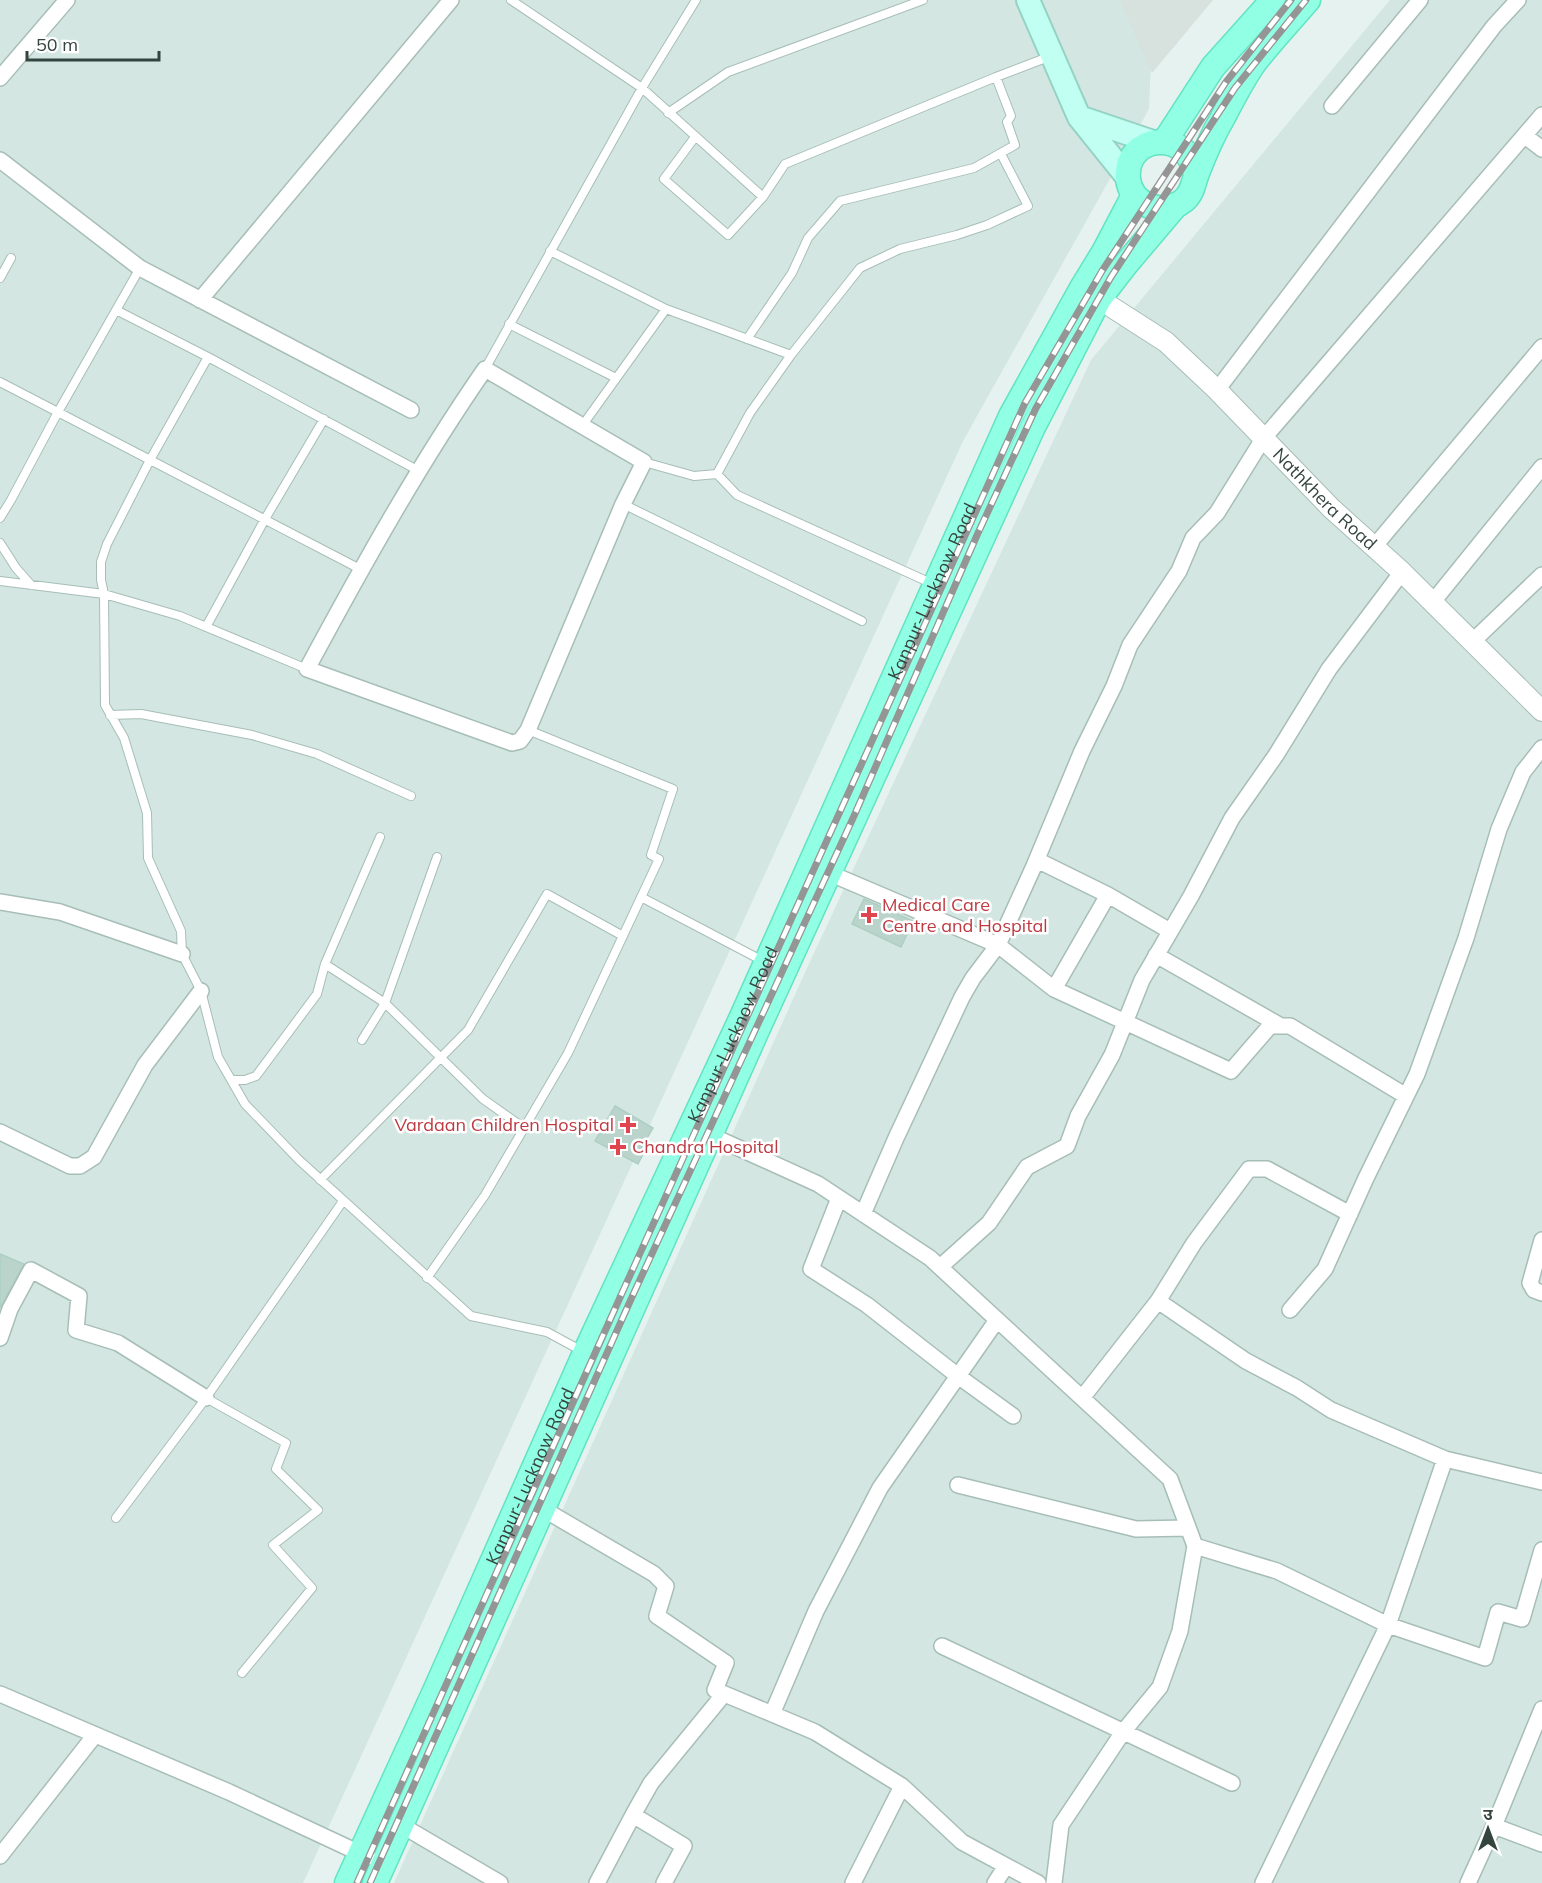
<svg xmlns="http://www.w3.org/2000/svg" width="1542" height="1883" viewBox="0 0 1542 1883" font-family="Mulish,'Noto Sans Devanagari',sans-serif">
  <rect width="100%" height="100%" fill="#e5f2ef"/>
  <path fill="#d3e6e1" d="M0 0H1124L1152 36 1149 109 963 441 303 1883H0Z
    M1390 0H1542V1883H394L808 966 1091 360Z"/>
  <path fill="#d7e1dd" d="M1120 0H1213L1152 73Z"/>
  <path fill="#bad4cb" stroke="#adcfc3" stroke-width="1.5" d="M864 899 913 921 901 947 852 924Z
    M615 1106 653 1128 641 1148 645 1150 638 1164 595 1141Z
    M0 1254 24 1264 0 1308Z"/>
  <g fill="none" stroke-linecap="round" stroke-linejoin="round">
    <g stroke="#a7beb7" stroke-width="10">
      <path id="service" d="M511 0 642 88 763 197
        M668 113 728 72 923 0
        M695 137 664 179 728 235 763 197 785 164 996 77 1051 56
        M550 251 666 309 791 355 860 268 900 249 957 235 987 225 1028 206 1001 154
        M0 278 11 258
        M116 310 208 357 419 471
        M509 324 616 378
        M747 339 792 273 808 238 840 201 974 168 1015 145 1007 122 1011 116 996 77
        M208 357 150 460 107 544 101 562V580L104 594 105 705 124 738 147 813 148 858 181 931 182 954 201 991 218 1057 245 1104 299 1160 471 1316 547 1332 582 1351
        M485 369 642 88 696 0
        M0 382 362 570
        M582 426 666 309
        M644 462 694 476 717 474 750 413 791 355
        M717 474 737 495 933 584
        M623 504 862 621
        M0 518 11 500 58 412 140 268
        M0 543 16 568 31 585
        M0 581 104 594 180 616 307 669
        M206 627 265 519 324 419
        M110 715 141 714 252 735 317 754 411 796
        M641 897 765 962
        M325 964 385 1003 483 1099 524 1128
        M362 1040 385 1003 437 857
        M232 1080H245L256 1076 317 994 325 964 380 837
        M320 1180 468 1030 547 894 623 936
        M427 1278 485 1195 568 1053 659 859 651 855 673 789 528 730
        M206 1398 286 1443 276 1469 318 1510 273 1545 312 1588 242 1673
        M116 1518 206 1398 343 1201"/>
    </g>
    <g stroke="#a7beb7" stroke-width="18">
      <path id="minor" d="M0 78 67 0
        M1332 106 1420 0
        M1525 136 1542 149
        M0 160 140 268 411 410
        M200 300 451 0
        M485 369 644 462 623 504 528 730 520 741 512 743 307 669C362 567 419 464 485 369Z
        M1217 390 1494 26 1518 0
        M1373 548 1542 347
        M1432 603 1542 467
        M1472 642 1542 575
        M1037 860 1108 895 1054 989
        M829 873 998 945 1054 989 1231 1071 1270 1026H1290L1406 1096
        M1108 895 1170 931
        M0 902 60 912 182 954
        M1156 955 1281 1026
        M0 1132 70 1166H80L94 1157 145 1065 201 991
        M710 1135 818 1184 930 1258 1170 1479 1195 1546 1277 1571 1388 1625 1485 1658 1498 1612 1522 1619 1542 1550
        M839 1198 811 1269 867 1305 958 1376 1013 1416
        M863 1214 896 1138 962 997 973 978 998 945 1034 866 1082 751 1114 686 1130 645 1179 571 1193 538 1217 513 1263 439 1542 115
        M1542 1240 1530 1283 1534 1290 1542 1293
        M940 1267 989 1223 1027 1167 1067 1146 1078 1116 1112 1055 1142 980 1191 896 1232 818 1276 755 1329 669 1402 572
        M1158 1301 1246 1361 1297 1388 1331 1410 1445 1459 1542 1482
        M1290 1310 1325 1269 1366 1178 1417 1074 1466 938 1499 829 1523 772 1542 748
        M0 1338 10 1309 31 1270 79 1296 76 1330 118 1343 206 1398
        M1082 1398 1158 1301 1194 1243 1249 1169H1267L1350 1214
        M958 1485 1136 1529 1188 1528
        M543 1509 654 1574 666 1586 657 1616 726 1663 715 1690 815 1732 902 1786 962 1842 1038 1883
        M942 1646 1232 1783
        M0 1694 229 1792 368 1857
        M772 1714 816 1611 880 1488 997 1320
        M633 1815 651 1783 724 1694
        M401 1825 500 1883
        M1494 1826 1542 1844
        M0 1856 95 1735
        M597 1883 633 1815 684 1846 664 1883
        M853 1883 902 1786
        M995 1883 1006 1866
        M1054 1883 1061 1825 1123 1732 1160 1687 1180 1631 1195 1546
        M1263 1883 1388 1625 1445 1459
        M1468 1883 1494 1826 1542 1709"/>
    </g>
    <g stroke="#a7beb7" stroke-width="22">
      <g id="tertiary">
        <path id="s1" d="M1099 299 1166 342 1217 390 1331 508 1402 572 1542 711"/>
      </g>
    </g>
    <g stroke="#94d3c4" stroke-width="26">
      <path id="secondary" d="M1028 0 1079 117 1128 178
        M1079 117 1153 142"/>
    </g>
    <g stroke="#61e4c2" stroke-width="27">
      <g id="primary">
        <path d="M1165 141 1213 67 1273 0"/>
        <path d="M1196 176C1190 127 1124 134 1128 178 1130 205 1163 217 1183 201 1193 193 1193 183 1197 173 1204 155 1212 136 1222 119 1232 100 1242 80 1254 63 1271 41 1290 21 1308 0"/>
        <path id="s2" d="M347 1883 435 1691 585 1353 741 1019 1011 416 1082 288 1104 252 1134 195"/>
        <path d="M375 1883 758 1028 1033 427 1099 299 1126 264 1176 205"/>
      </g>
    </g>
    <use href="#service" stroke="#fff" stroke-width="8"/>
    <use href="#minor" stroke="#fff" stroke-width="15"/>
    <use href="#tertiary" stroke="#fff" stroke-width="20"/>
    <use href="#secondary" stroke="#c2fff3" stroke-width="22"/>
    <use href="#primary" stroke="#91ffe4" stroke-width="24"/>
    <g stroke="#959595" stroke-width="7">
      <path id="rail" d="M357 1883 622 1293 1025 403 1102 271 1226 82 1291 0
        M370 1883 632 1297 854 816 978 533 1036 408 1111 277 1235 88 1306 0"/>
    </g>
    <use href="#rail" stroke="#fff" stroke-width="4.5" stroke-dasharray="14" stroke-linecap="butt"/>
  </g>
  <g fill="#e0444e" stroke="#fff" stroke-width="2">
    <path d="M866 906h6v6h6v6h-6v6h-6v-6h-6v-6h6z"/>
    <path d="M625 1116h6v6h6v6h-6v6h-6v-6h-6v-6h6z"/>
    <path d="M615 1138h6v6h6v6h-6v6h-6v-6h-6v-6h6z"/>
  </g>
  <g text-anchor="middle" stroke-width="5" stroke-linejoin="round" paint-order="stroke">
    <g font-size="18" fill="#34453f" stroke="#fff">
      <text dy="6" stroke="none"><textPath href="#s1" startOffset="303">Nathkhera Road</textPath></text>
      <text dy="6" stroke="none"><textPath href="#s2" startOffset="1418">Kanpur-Lucknow Road</textPath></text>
      <text dy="6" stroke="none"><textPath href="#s2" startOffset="932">Kanpur-Lucknow Road</textPath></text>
      <text dy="6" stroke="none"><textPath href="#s2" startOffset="446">Kanpur-Lucknow Road</textPath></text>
    </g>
    <g font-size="18" fill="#be3a42" stroke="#fff" text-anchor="start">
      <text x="882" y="911">Medical Care<tspan x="882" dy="21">Centre and Hospital</tspan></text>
      <text x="614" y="1131" text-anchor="end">Vardaan Children Hospital</text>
      <text x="632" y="1153">Chandra Hospital</text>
    </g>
  </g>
  <g transform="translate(1488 1829)" stroke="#ffffff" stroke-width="4.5" paint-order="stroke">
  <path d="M0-4.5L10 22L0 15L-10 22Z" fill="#34453f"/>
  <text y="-9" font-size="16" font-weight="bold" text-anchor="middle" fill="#34453f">उ</text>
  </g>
  <path d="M27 51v9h132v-9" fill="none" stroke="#34453f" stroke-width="3"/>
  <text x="36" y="51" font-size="18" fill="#34453f" stroke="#ffffff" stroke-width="4.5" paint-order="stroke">50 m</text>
</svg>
